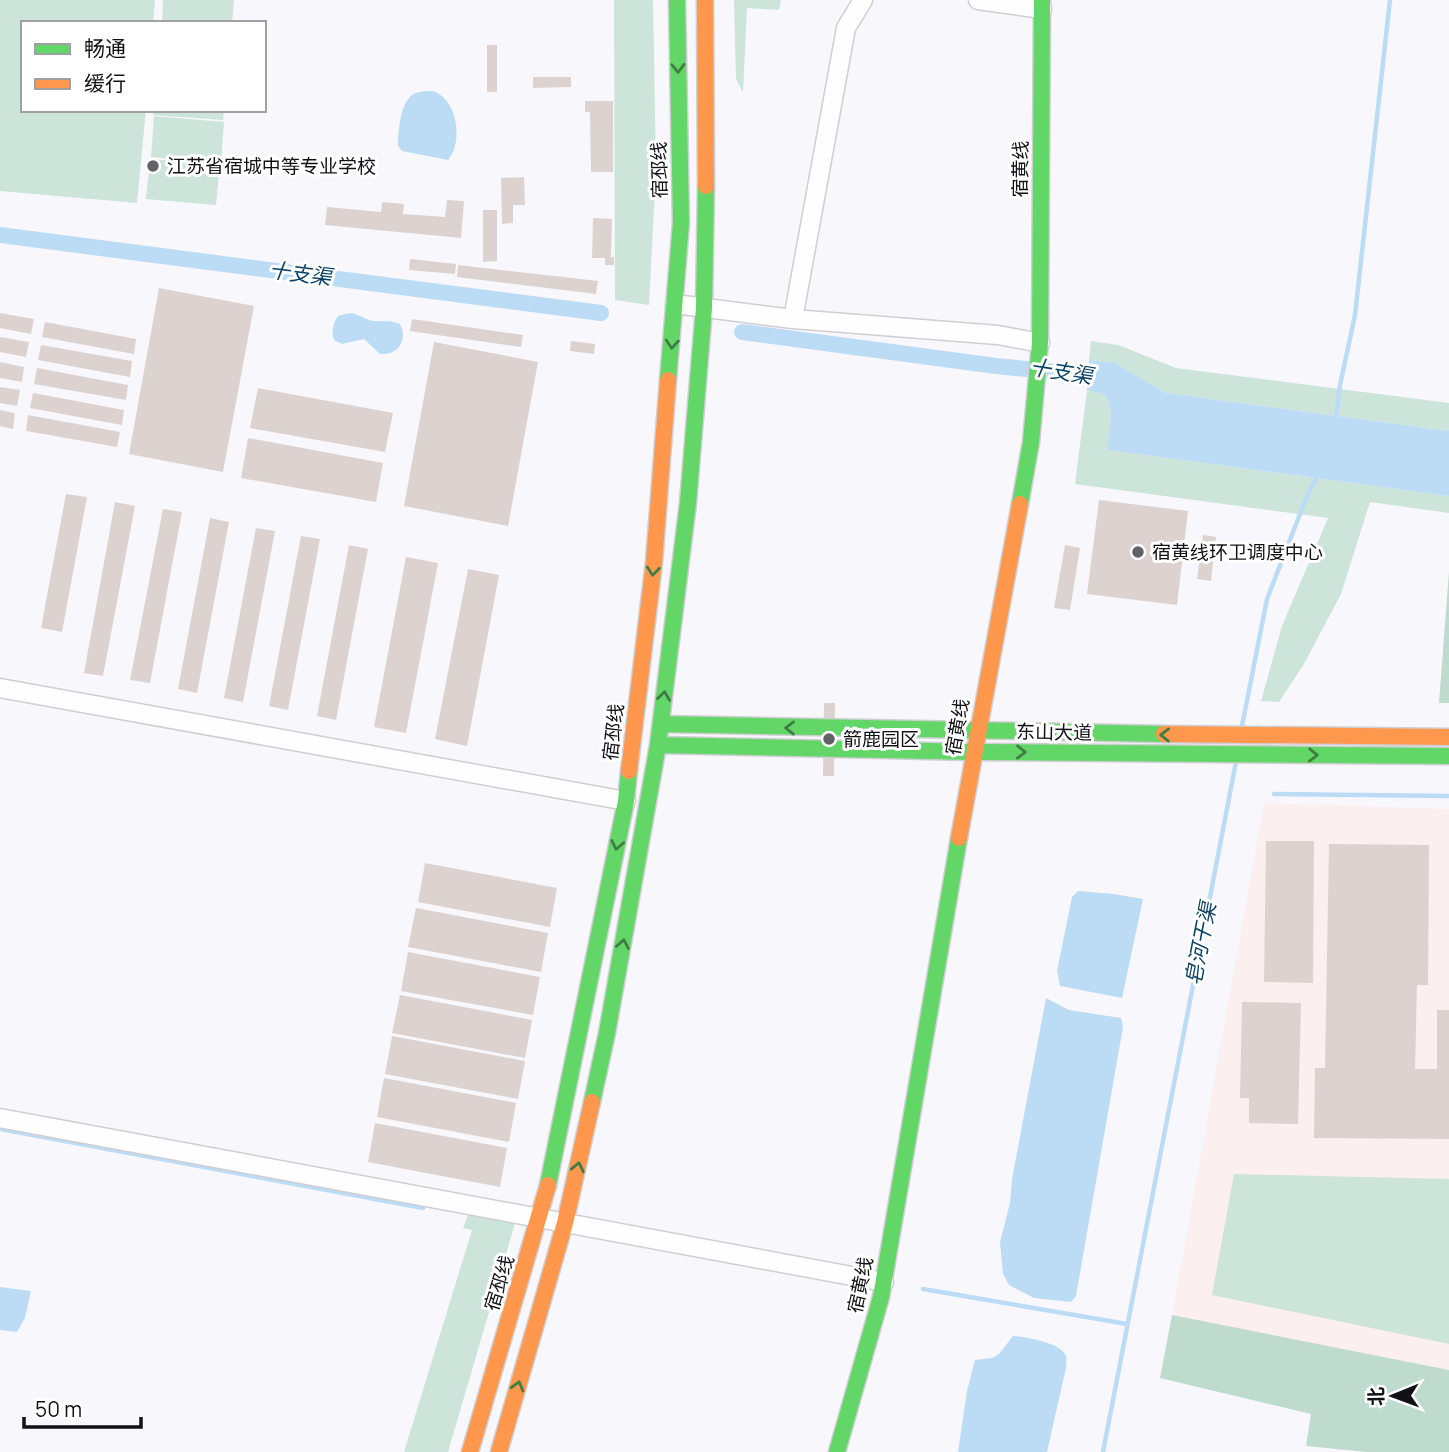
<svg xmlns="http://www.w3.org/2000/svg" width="1449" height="1452" viewBox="0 0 1449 1452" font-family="Manrope,'Noto Sans SC',sans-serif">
  <rect width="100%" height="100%" fill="#f8f8fc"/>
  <path fill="#fbeff0" d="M1264 803 1449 809V1370L1172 1315Z"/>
  <path fill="#cce4d9" d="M0 0H155L153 23H23V110H146L137 203 0 191Z
    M163 0H234L232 23H162Z
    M614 0H653L656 170 649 305 615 300Z
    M734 0H781L779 10 747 8 743 92 736 79Z
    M154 110H224L223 120 153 115Z
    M154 116 224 122 221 163 151 157Z
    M150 159 220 164 216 205 146 199Z
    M1091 341 1118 345 1176 368 1449 403V431L1166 393 1115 363 1089 360Z
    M1087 390 1106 395 1111 413 1109 450 1449 496V513L1370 502 1341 594 1304 664 1279 702 1261 701 1282 626 1328 518 1075 484Z
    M1234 1174 1449 1179V1344L1212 1295Z
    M470 1210 516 1220 448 1452H404L472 1230 463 1228Z"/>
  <path fill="#bedbce" d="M1449 571V703H1439Z
    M1172 1315 1449 1370V1452H1367L1306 1446 1311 1414 1160 1378Z"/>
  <path fill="#bcdbf4" d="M433 91C457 99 464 141 448 160L402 151 398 146C398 133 400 105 411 96 416 91 426 91 433 91Z
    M350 313C359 314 366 320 374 321 384 322 391 320 400 324 408 340 399 355 380 354L364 339 342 344 334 340C331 332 333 323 338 316Z
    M1089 360 1115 363 1166 393 1449 431V496L1108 450 1111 413 1106 395 1087 390Z
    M1078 891 1114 894 1143 899 1122 998 1060 986 1057 971 1072 897Z
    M1046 998 1069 1010 1121 1018 1123 1027 1076 1296 1071 1302 1034 1298 1009 1285 1003 1274 1000 1242 1010 1203 1012 1179Z
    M0 1287 31 1291 25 1318 17 1332 0 1330Z
    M1013 1336C1026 1337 1062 1343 1066 1356 1067 1360 1066 1364 1066 1368L1047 1452H958L967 1391 975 1360 992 1358 999 1354Z"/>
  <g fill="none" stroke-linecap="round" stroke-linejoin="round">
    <path stroke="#bcdbf4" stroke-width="4.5" d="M1336 420 1340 385 1355 315 1390 0
      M1242 726 1267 599 1307 496 1318 474
      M1274 794 1449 796
      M0 1129 423 1208
      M923 1289 1127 1324
      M1103 1452 1236 762"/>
    <path stroke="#bcdbf4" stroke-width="16" d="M0 235 601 313
      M742 332 996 366 1098 376 1107 381"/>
  </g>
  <path fill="#dcd2d0" d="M487 45H497V92H487Z
    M533 77H571V87L533 88Z
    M585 101H613V172H591L590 112H585Z
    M524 177 525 205H513V223L502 224 501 178Z
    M447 200 464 201 461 238 325 225 327 207 381 212 382 202 404 204 403 214 445 217Z
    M483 210H497V261L483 262Z
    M593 218 612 219 611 257H614V265H605V258H592Z
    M410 259 456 264 455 274 409 270Z
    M458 265 598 281 596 294 457 277Z
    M159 288 254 306 223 472 129 454Z
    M0 313 34 319 31 334 0 328Z
    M412 319 523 335 521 347 410 331Z
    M45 322 136 339 134 354 42 337Z
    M0 337 29 342 26 357 0 352Z
    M571 341 595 344 594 354 570 351Z
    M434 342 538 362 508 526 404 506Z
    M41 345 132 361 130 377 38 360Z
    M0 362 24 367 22 382 0 378Z
    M37 368 128 385 126 400 34 384Z
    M0 387 20 390 17 406 0 403Z
    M258 388 393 413 385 452 250 428Z
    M33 393 124 410 122 425 30 408Z
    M0 410 15 413 13 429 0 426Z
    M28 415 120 432 117 447 26 431Z
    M248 438 383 463 376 502 241 478Z
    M66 494 87 497 62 632 41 628Z
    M1099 500 1188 511 1177 605 1087 594Z
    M115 502 135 506 103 676 84 673Z
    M163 509 182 512 150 683 130 680Z
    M210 518 229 522 197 693 178 689Z
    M256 528 275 531 243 702 224 698Z
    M1203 535 1216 537 1211 581 1197 579Z
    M301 536 320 539 288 710 269 706Z
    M349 545 368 549 336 720 317 716Z
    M1065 545 1080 548 1070 610 1054 608Z
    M406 557 438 563 406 733 374 727Z
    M468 569 499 575 467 746 435 739Z
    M824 703H835L834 776H823Z
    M1266 841H1314L1313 983 1264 982Z
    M1329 844 1429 845 1428 985H1417L1415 1069H1437V1010H1449V1139L1314 1138 1315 1068H1325Z
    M425 863 557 888 550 927 418 902Z
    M416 908 548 933 541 972 408 947Z
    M408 952 540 977 533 1015 401 991Z
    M400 995 532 1020 525 1058 392 1033Z
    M1242 1002 1301 1003 1298 1124 1249 1123V1098H1240Z
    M392 1036 525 1061 518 1099 385 1074Z
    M384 1078 516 1103 509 1142 377 1117Z
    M375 1123 507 1148 500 1187 368 1162Z"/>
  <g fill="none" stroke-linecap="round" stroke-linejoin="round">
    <g stroke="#cfcfd3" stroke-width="21">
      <path id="street" d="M978 0 1042 9
        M675 304 793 319 998 335 1040 343
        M793 319 846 28 863 0
        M0 688 626 801
        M0 1118 884 1282"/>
    </g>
    <g stroke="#cfcfd3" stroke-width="19">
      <path id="fast" d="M668 380 681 223 677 0
        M1020 504 1031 442 1040 343 1042 0
        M661 724 1164 734
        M658 745 974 752 1449 756
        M592 1102 607 1033 658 745 688 503 704 308 706 186
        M548 1185 626 801 629 771
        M837 1452 881 1297 959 838"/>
    </g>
    <g stroke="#cfcfd3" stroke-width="19">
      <path id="slow" d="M705 0 706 186
        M1164 734 1449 737
        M629 771 654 562 668 380
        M959 838 1020 504
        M470 1452 548 1185
        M499 1452 565 1223 592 1102"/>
    </g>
    <use href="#street" stroke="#fefeff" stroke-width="18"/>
    <use href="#fast" stroke="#63d668" stroke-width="16"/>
    <use href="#slow" stroke="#ff974d" stroke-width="16"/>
  </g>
  <defs><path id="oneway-chevron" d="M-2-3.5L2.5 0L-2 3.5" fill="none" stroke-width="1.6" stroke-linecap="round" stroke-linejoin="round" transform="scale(1.75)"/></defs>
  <g stroke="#3f7d43">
    <use href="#oneway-chevron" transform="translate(678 68) rotate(89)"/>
    <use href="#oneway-chevron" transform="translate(672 344) rotate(95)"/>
    <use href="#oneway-chevron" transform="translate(653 571) rotate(96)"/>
    <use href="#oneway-chevron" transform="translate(664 696) rotate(-83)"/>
    <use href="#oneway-chevron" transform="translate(790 728) rotate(-179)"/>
    <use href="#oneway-chevron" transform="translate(1165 735) rotate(-179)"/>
    <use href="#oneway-chevron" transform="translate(1021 752) rotate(1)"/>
    <use href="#oneway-chevron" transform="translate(1313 755) rotate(1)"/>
    <use href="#oneway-chevron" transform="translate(617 845) rotate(101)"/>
    <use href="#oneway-chevron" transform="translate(623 944) rotate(-80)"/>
    <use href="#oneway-chevron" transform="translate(578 1167) rotate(-78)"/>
    <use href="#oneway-chevron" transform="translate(518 1386) rotate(-74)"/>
  </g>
  <g fill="#626266" stroke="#fff" stroke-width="2.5">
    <circle cx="153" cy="166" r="7"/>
    <circle cx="1138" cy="552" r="7"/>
    <circle cx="829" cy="739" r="7"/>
  </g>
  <g text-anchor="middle" stroke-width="6" stroke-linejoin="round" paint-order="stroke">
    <g font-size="19" fill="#121116" stroke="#fff" text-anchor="start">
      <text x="167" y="173">江苏省宿城中等专业学校</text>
      <text x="1152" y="559">宿黄线环卫调度中心</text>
      <text x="843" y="746">箭鹿园区</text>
    </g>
    <g font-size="19" fill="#121116" stroke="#fff">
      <text transform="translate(1020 169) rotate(-90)" y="7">宿黄线</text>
      <text transform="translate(659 170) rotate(-91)" y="7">宿邳线</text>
      <text transform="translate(957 727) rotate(-80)" y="7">宿黄线</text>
      <text transform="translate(613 732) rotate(-83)" y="7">宿邳线</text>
      <text transform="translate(1054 732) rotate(1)" y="7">东山大道</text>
      <text transform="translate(499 1283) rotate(-73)" y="7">宿邳线</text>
      <text transform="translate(860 1285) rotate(-78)" y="7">宿黄线</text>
    </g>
    <g font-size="21" font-style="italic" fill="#0b4263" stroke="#fff">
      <text transform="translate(300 274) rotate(7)" y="7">十支渠</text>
      <text transform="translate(1061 372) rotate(9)" y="7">十支渠</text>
      <text transform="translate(1201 944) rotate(-79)" y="7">皂河干渠</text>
    </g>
  </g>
  <rect x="21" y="21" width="245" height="91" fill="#ffffff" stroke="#a0a0a2" stroke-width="2"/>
  <rect x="35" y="44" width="35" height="10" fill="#63d668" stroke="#a0a0a2" stroke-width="2"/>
  <text x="84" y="56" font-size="21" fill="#121116">畅通</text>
  <rect x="35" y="79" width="35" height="10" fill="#ff974d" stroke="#a0a0a2" stroke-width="2"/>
  <text x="84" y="91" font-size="21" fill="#121116">缓行</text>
  <g transform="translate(1393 1396) rotate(269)" stroke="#ffffff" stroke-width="5" paint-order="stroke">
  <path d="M0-5L12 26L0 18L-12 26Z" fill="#121116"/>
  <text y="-10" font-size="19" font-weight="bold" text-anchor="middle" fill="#121116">北</text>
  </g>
  <path d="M24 1417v10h117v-10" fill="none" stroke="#121116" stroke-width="3.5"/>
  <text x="35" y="1417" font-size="21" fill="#121116" stroke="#ffffff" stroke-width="5" paint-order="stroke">50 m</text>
</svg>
